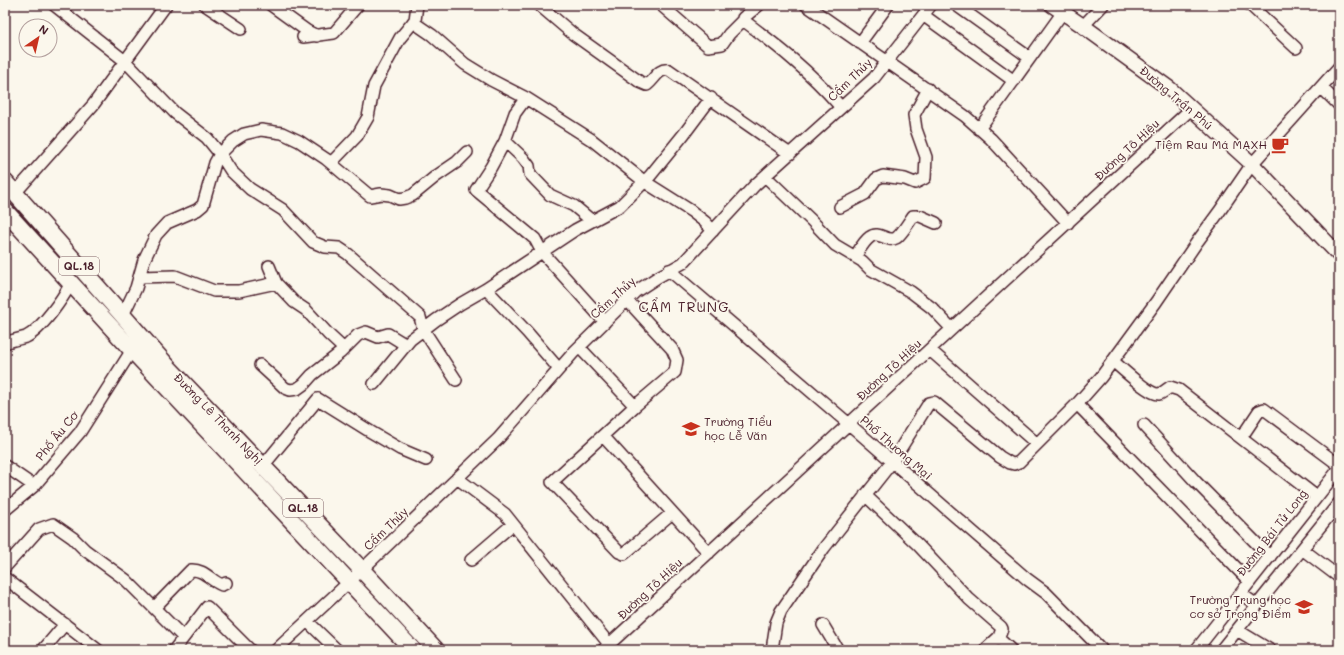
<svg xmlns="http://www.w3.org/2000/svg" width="1344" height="655" viewBox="0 0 1344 655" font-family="Mali,sans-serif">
  <rect width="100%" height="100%" fill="#fbf7ec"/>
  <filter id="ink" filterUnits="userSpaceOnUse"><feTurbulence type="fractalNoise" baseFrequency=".025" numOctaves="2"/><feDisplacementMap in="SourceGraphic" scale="8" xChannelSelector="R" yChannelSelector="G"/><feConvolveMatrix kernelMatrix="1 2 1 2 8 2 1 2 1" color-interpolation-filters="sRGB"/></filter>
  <g filter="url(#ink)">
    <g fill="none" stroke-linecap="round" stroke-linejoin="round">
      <g stroke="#4a1f2b" stroke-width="14">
        <path id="minor" d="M54 5 125 61 175 113 207 138 220 154 231 171 250 189 283 210 313 242 325 247 339 248 348 254 420 317 423 329 456 380
          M205 5 241 29
          M271 5 307 31 317 36
          M539 5 573 34 640 82 647 85C655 79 658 68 669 70L790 154
          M661 5 708 46 722 44 729 34 743 20V18L759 5
          M806 5 965 116 991 139 1068 223
          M956 5 1030 58
          M1250 5 1296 48
          M923 15 1014 81
          M743 20C779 47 809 71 839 105L840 108
          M413 22 432 35 465 64 491 80 526 98 592 140 645 182 691 211 705 222 713 231
          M1083 26 1103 5
          M303 37 334 33 358 5
          M860 43 888 5
          M1321 87 1339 105
          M526 98 515 113 505 141 491 167 476 190 535 239 542 252 605 322
          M979 129 1063 12
          M505 141 523 158 529 166 530 174 550 195 574 206 592 221
          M331 163 357 136 368 117 374 86 400 38 415 20 417 5
          M1252 164 1339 67
          M765 176 811 220 835 245 862 261 870 269 911 292 932 308 952 329
          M15 193 93 105 166 5
          M840 207 865 194 876 179 883 176 905 179 915 183 925 178 926 157 916 129 914 115 928 89
          M855 257C859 251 863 242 870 237 879 230 887 243 896 238 901 235 909 222 913 216H920L936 223
          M269 266 276 283 294 302 306 310 329 335 344 349
          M669 270 849 424 1027 579 1046 593 1102 650
          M139 277 175 276 214 291H239L276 283
          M486 289 527 332 559 369
          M627 300 672 349 677 360 675 372 635 406 552 482 619 552 624 554 672 513
          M123 315 136 288 144 260 156 235 167 223 197 210 203 205 215 163 220 154 233 141 244 134 261 130 282 133 299 141 326 159 370 196 381 194 390 195 399 199 405 198 413 195 435 177 457 162 467 152
          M5 343C12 340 19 339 26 337 42 329 63 298 71 283
          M579 347 635 406
          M930 350 1037 444
          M1113 361C1121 368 1150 395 1159 394 1163 393 1167 389 1170 387L1179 390 1317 497
          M260 365 285 388 290 390 297 389 304 384 312 375 340 353 358 335 366 332 378 337 388 334 406 345
          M374 384 410 340 436 320 460 304 486 289 575 230 620 206 650 176 684 134 711 98
          M1077 404 1250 582
          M1144 425 1196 482 1270 557
          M603 436 709 553
          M1241 438 1259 411 1264 409 1339 465
          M5 466 34 486
          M263 466 318 399 371 432 400 449 426 460
          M457 478 505 514 609 644
          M865 495 918 545 969 599 1001 627 1002 629 999 637V639L1011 650
          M5 510 34 486 80 432 132 350
          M1302 549 1339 577
          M471 560 513 524
          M5 567 39 529 53 524 73 538 85 550 126 580 183 637
          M5 578 98 650
          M1241 594 1257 605
          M154 608 191 570C204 569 211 581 222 585L226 583
          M307 621 337 650
          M823 625 838 650
          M1237 630 1270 650
          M43 650 65 624
          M174 650 207 607 250 650
          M276 650 349 582 498 439 574 352 635 292 658 277 683 263 755 185 874 78 931 5
          M603 650 1191 109
          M772 650 776 623 781 611 824 548 892 462 929 403 934 402 1000 457 1010 463 1014 464 1019 462 1077 404 1101 377 1156 302 1197 242 1219 212 1252 164
          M985 650 999 637
          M1196 650 1339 469
          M1221 650 1339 503"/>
      </g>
      <g stroke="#4a1f2b" stroke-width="17">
        <path id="major" d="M1052 5 1083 26 1170 89 1252 164 1339 255"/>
      </g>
      <g stroke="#4a1f2b" stroke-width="19">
        <path id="highway" d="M5 182 169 368 362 570 436 650
          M5 211 132 350 413 650"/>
      </g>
      <use href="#minor" stroke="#fbf7ec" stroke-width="11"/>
      <use href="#major" stroke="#fbf7ec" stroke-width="14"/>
      <use href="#highway" stroke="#fbf7ec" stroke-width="16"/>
    </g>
  </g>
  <defs>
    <g id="cafe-bare" transform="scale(1.38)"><path d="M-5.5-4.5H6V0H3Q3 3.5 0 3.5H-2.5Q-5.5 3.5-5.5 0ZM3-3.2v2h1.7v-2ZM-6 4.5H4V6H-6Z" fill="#c8321e" stroke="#fbf7ec" stroke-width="2.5" paint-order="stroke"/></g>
    <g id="school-bare" transform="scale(1.38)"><path d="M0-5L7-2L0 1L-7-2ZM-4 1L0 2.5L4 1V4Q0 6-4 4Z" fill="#c8321e" stroke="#fbf7ec" stroke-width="2.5" paint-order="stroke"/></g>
  </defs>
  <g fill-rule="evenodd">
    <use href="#cafe-bare" x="1280" y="145"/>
    <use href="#school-bare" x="691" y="429"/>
    <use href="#school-bare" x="1304" y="607"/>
  </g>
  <g text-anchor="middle" stroke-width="3.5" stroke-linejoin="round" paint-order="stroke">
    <g fill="#fbf7ec" stroke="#7f6065" stroke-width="1">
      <rect x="59" y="257" width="40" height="18" rx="3"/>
      <rect x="283" y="499" width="40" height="18" rx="3"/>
    </g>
    <g font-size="11" font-weight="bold" fill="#4a1f2b">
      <text x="79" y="270">QL.18</text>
      <text x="303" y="512">QL.18</text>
    </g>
    <g font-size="12" fill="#4a1f2b" stroke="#fbf7ec">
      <text transform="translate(850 80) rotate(-44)" y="4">Cẩm Thủy</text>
      <text transform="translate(1176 98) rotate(40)" y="4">Đường Trần Phú</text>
      <text transform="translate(1127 150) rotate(-43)" y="4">Đường Tô Hiệu</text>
      <text transform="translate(613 298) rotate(-42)" y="4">Cẩm Thủy</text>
      <text transform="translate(889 370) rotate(-43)" y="4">Đường Tô Hiệu</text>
      <text transform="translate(218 419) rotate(46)" y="4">Đường Lê Thanh Nghị</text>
      <text transform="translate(57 436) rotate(-51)" y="4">Phố Âu Cơ</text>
      <text transform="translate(896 448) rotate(41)" y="4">Phố Thương Mại</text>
      <text transform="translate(386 529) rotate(-44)" y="4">Cẩm Thủy</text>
      <text transform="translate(1272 533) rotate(-52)" y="4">Đường Bái Tử Long</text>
      <text transform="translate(650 589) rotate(-43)" y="4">Đường Tô Hiệu</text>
    </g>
    <g font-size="12" fill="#4a1f2b" stroke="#fbf7ec" text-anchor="end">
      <text x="1267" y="149">Tiệm Rau Má MAXH</text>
      <text x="704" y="426" text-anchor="start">Trường Tiểu<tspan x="704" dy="14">học Lễ Văn</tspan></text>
      <text x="1291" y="604">Trường Trung học<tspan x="1291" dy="14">cơ sở Trọng Điểm</tspan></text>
    </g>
    <g font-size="14" letter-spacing="1" fill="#4a1f2b" stroke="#fbf7ec">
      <text x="684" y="312">CẨM TRUNG</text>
    </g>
  </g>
  <rect width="1344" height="655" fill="none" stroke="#fbf7ec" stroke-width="20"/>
  <rect x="10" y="10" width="1324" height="635" fill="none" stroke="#4a1f2b" stroke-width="1.5" filter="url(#ink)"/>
  <g transform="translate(38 38) rotate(34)"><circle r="19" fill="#fbf7ec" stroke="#b4a19f"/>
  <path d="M0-3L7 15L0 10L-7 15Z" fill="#c8321e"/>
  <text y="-6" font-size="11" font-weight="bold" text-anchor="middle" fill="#4a1f2b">N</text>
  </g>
</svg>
